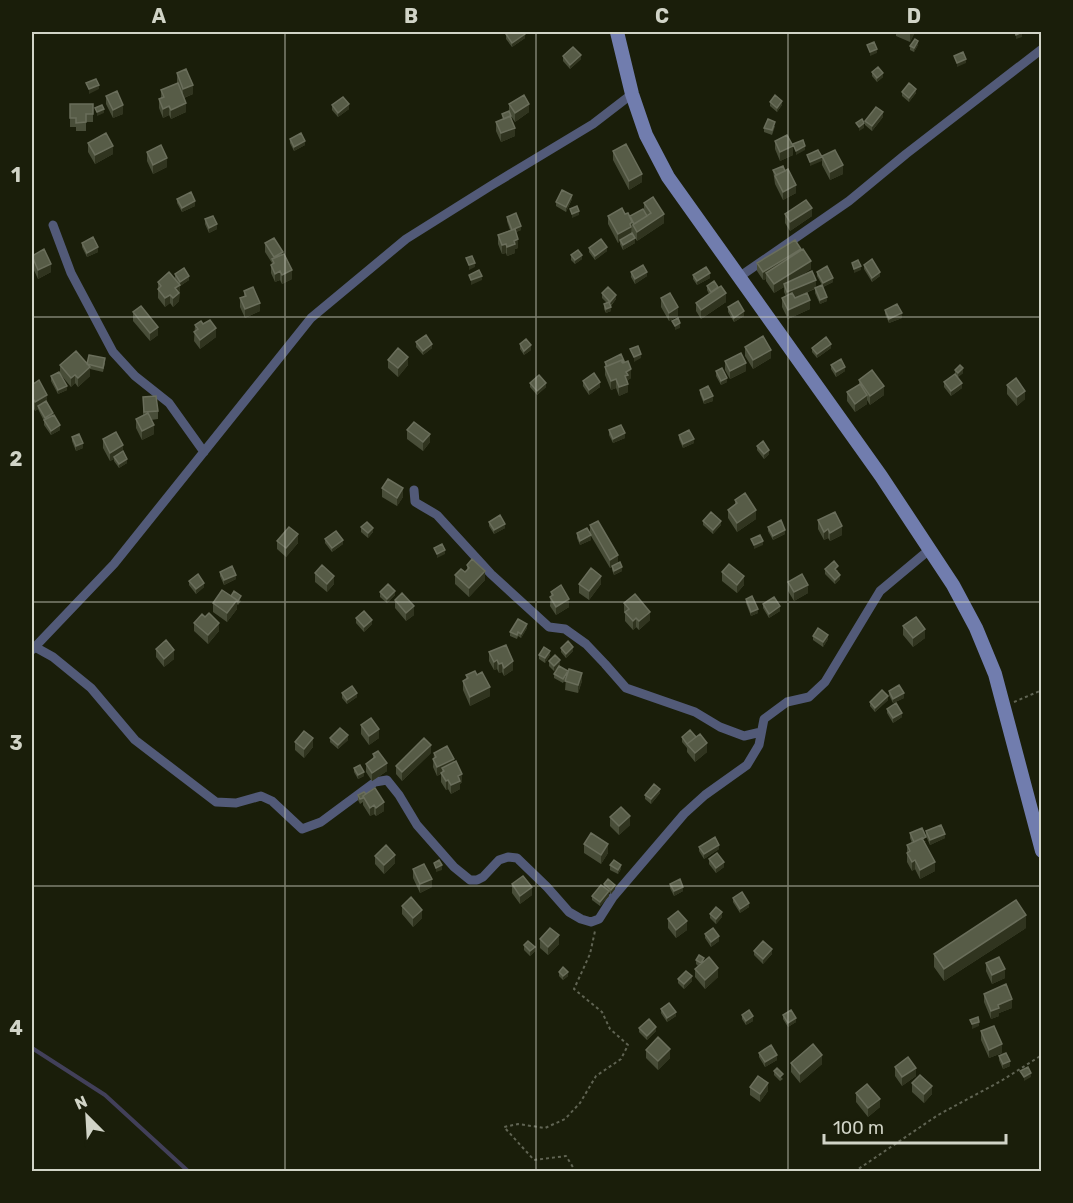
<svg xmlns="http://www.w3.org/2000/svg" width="1073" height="1203" viewBox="0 0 1073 1203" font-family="Rubik,sans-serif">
  <rect width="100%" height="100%" fill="#1a1e0a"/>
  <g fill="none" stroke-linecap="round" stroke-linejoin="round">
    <path stroke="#42405a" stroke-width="4" d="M32 1048 105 1095 189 1172"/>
    <path stroke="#606453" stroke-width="2" stroke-dasharray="3 3" stroke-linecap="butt" d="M1014 702 1042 690
      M576 1172 566 1156 534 1160 504 1127 518 1124 545 1128 565 1119 580 1103 596 1076 621 1059 628 1045 610 1029 602 1012 574 989 590 954 595 931
      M854 1172 938 1115 1001 1081 1042 1055"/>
    <path stroke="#525a78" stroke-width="9" d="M53 225 71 273 113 352 135 376 169 403 204 452
      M739 277 849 201 906 154 1042 49
      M414 490 415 502 437 515 491 574 549 627 565 629 586 644 605 664 626 688 695 712 720 727 744 736 761 732
      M35 647 53 657 91 688 135 740 216 802 236 803 261 796 272 801 302 829 321 822 375 782 387 780 399 795 417 825 454 867 470 880H477L483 877 499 860 508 857 517 858 547 887 569 912 581 919 591 922 599 919 613 897 684 814 705 795 747 765 759 745 764 719 787 702 809 697 825 682 880 591 929 550
      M32 650 114 564 311 318 406 239 492 185 593 124 632 94"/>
    <path stroke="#717dae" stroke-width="14" d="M617 32 632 94 646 135 668 177 881 476 953 585 976 628 995 674 1042 851"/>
  </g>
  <path fill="#484d38" d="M896 32H915L910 42 896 36Z
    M506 34 525 38 512 47 506 39Z
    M918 45 914 52 910 50V46Z
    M563 56 581 59 570 69 563 61Z
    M872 72 883 77 877 82 872 76Z
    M177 73 193 94 184 98 186 112 171 119 169 115 163 118 159 108V99L161 98V90L177 84Z
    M902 92 916 93 909 102 902 96Z
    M106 96 123 114 113 118 106 104Z
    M770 102 782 105 777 112 770 106Z
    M70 104H93V122H86V131H76V127H70Z
    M509 104 529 112 515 122 511 116 515 136 501 142 496 131V122L503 119 502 114 509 112Z
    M332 105 349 109 338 117 332 110Z
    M883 117 872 131 865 125V121Z
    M775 126 772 135 764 132V128Z
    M290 139 305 145 294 151 290 143Z
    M775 141 793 155 780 161 775 149Z
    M88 143 113 154 95 164 88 152Z
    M613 151 642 182 629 190 613 160Z
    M147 152 167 167 153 174 147 161Z
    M822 156 843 174 830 180 822 165Z
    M773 170 785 171 796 193 783 200 775 184Z
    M177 199 195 206 182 212 177 203Z
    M572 199 566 212 556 206V202Z
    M644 203 664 223 637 241 635 238V243L623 250 620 244V241L618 243 608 224V216L625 214 630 218 644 212Z
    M785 214 812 216 790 231 785 223Z
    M507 217 521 230 516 232 518 248 515 249V253L507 256 506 253 502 254 498 244V235L510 230 507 221Z
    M205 219 217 229 209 233 205 224Z
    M82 243 98 252 87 257 82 247Z
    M265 243 283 254 292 279 282 284 280 280 275 282 271 273V265L272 263 265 252Z
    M589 248 607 251 595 260 589 252Z
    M801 250 811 269 800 276 816 288 822 285 817 276V272L833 282 823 287 827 301 820 304 815 293V289L794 298 810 309 788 319 782 307V298L786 296 784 292V287L774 293 766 281V279L763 280 757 271V263Z
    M571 255 582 259 575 264 571 260Z
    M32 256 51 272 38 279 32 266Z
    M864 265 880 276 872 282 864 269Z
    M631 272 647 276 635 284 631 277Z
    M175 274 189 280 180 286V285L179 301 173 307 170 303 165 307 158 298V282L175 279Z
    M693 275 710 278 697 285 693 279Z
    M707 286 726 302 701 319 696 311V303L709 294 707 290Z
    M244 291 260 311 245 318 240 307V298L244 297Z
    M602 293 616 299 611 306V311L606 313 604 309V304L607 303 602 298Z
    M661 298 678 316 669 321 661 307Z
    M728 307 744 316 734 322 728 312Z
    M885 310 902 318 889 323 885 314Z
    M133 312 158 335 150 341 133 321Z
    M203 324 216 337 200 349 194 341 195 325Z
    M416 342 432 348 423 355 416 347Z
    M520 344 531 350 524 355 520 349Z
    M745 347 771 358 753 369 745 356Z
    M812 348H831L817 358 812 352Z
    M388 360 408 365 398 377 388 368Z
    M725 361 746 371 730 379 725 370Z
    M605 362H624L631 378 628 380V392L619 396 616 388 611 390 605 375Z
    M87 363H105L103 372 90 369V376L78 387 75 383 71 387 61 375 67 390 58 394 51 381V376L60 373V365Z
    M831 365 845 371 836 377 831 369Z
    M955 370 963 373 958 377 955 374Z
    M716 371 727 382 721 385 716 376Z
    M859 380 884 395 870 405 867 400V404L855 412 847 401V392L859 385Z
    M583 381 600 387 589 395 583 386Z
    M944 382 962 388 951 396 944 387Z
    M530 383 546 387 537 395 530 387Z
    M32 385 47 403 60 430 51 435 44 425V421L38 409 35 411 32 405Z
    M1007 385 1025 399 1017 406 1007 394Z
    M700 390 713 401 704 404 700 394Z
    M143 397 158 411V419L151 420 154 434 142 440 136 428V419L143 415Z
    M407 430 430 442 423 451 407 439Z
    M609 430 625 438 613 443 609 435Z
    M679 435 694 443 683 448 679 439Z
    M72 437 83 448 76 451 72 441Z
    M103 439 123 452 127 463 119 468 114 461V459L110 461 103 448Z
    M757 446 769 454 764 459 757 450Z
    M382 488 403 497 397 506 382 497Z
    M735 500 756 519 737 532 728 518V510L735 505Z
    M818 520 842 535 830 541 828 538 824 540 818 529Z
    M703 521 721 525 713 534 703 525Z
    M489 522 505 528 494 534 489 526Z
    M590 525 618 563 622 571 614 575 612 570V567L610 568 591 536V540L580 545 577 538V533L590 534Z
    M361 527 373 532 368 538 361 532Z
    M768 527 785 534 773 540 768 531Z
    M325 539 343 544 332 552 325 543Z
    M277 541 298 543 286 557 277 549Z
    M467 565 485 580 469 597 455 584V575L465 572 467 571Z
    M825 569 838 570 837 571 840 579 835 584 825 574Z
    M220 572 236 579 224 585 220 576Z
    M722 572 744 585 737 593 722 581Z
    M315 573 334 584 327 592 315 582Z
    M189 581 204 587 196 594 189 585Z
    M788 582 808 593 794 601 788 591Z
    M579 584H601L589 600 579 593Z
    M380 592 395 595 387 603 380 597Z
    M551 592 569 607 556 615 550 606Z
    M231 596 241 601 238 605 237 604V609L227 622 213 612V603Z
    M746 599 758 613 751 616 746 603Z
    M395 600 414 615 406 621 395 608Z
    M624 603 650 620 639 630 636 627 633 630 625 621V614L624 612Z
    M763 604 780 611 769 618 763 608Z
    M356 618 372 624 364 632 356 623Z
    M194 623 219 631 208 644 194 631Z
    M903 626 925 638 913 647 903 635Z
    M527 628 521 638 518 636 517 639 510 636V632Z
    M813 636 828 639 823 647 813 640Z
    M561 648 573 651 566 658 561 652Z
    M156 649 174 659 164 667 156 657Z
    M489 652 513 670 504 676 502 672 499 673 497 669 494 670 489 661Z
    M539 655H550L545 663 539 659Z
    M549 661 560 665 554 671 549 666Z
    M554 674 582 681 578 693 565 690 566 678 563 683 554 678Z
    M466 675 490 696 470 706 463 690V681L466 679Z
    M889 691 904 698 893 703 889 695Z
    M342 693 357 697 347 704 342 698Z
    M888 700 875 712 870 706V702Z
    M887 709 902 717 893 723 887 713Z
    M361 725 379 738 369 745 361 734Z
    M682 737 707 752 695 762 687 752V748L682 742Z
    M330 738 348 740 338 749 330 742Z
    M295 742 313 747 304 758 295 750Z
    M431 753 402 781 396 774V766Z
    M434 753 454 762 462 782 460 784V789L451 794 448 789 446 790 441 782V774L437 776 433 767Z
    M373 754 387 771 372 781 366 772V764L373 759Z
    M354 768 364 776 358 779 354 772Z
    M660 793 651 804 645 799V795Z
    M366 794 384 811 376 816 374 814 370 816 363 805V802L360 804 358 800V795Z
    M610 817 630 825 619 835 610 826Z
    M926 831 945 838 930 845 926 836Z
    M910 833 926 842H924L935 871 920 879 915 869 912 871 907 862V845L912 843 910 838Z
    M584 844 608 853 601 864 584 853Z
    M699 847 719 849 704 859 699 851Z
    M375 856 395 863 384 874 375 864Z
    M709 859 724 867 716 873 709 864Z
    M610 865 621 869 618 874 610 870Z
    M413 869 432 887 420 893 413 878Z
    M512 884 532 895 520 904 512 893Z
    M604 884 615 889 611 894 609 892V896L600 906 592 900V896L604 887Z
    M670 884 683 891 674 896 670 888Z
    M733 898 749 907 740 913 733 902Z
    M402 906 422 918 413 927 402 914Z
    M710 914 722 917 716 924 710 918Z
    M668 919 687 930 676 938 668 928Z
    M1026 928 944 981 934 967V954Z
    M705 934 719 941 711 947 705 938Z
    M540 939 559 944 548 955 540 948Z
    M524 945 535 951 530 956 524 950Z
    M754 951 772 954 763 964 754 955Z
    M696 960 704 961 718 977 705 989 695 977V969L698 966 696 964Z
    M986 963 1005 978 992 984 986 971Z
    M559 972 568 976 563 980 559 976Z
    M678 979 692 981 684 989 678 983Z
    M984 994 1012 1008 999 1013V1016L991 1019 984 1002Z
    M661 1009 676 1016 667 1022 661 1013Z
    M742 1015 753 1021 746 1025 742 1019Z
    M783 1015 796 1022 788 1027 783 1019Z
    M639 1028 656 1031 647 1040 639 1032Z
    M981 1031 1002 1053 989 1058 981 1040Z
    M646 1050 670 1058 658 1070 646 1058Z
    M759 1053 777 1060 765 1067 759 1057Z
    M999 1056 1010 1066 1003 1069 999 1060Z
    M791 1063 822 1064 800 1083 791 1072Z
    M895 1067 916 1076 902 1086 895 1076Z
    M774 1071 783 1079 780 1081 774 1075Z
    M912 1083 932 1094 924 1103 912 1092Z
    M750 1087 768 1091 760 1102 750 1095Z
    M856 1093 880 1107 868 1117 856 1102Z"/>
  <path fill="#30341f" d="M911 32H915L910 42V34Z
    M1022 32V37L1016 39V35Z
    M525 34V38L512 47V43Z
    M918 41V45L914 52V48Z
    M877 49V53L870 56V52Z
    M581 55V59L570 69V65Z
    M966 59V63L957 67V63Z
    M883 73V77L877 82V78Z
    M99 85V89L89 94V89Z
    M193 85V94L183 98V89Z
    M916 89V93L909 102V98Z
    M782 101V105L777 112V108Z
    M186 103V112L171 119V110Z
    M349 104V109L338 117V113Z
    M529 104V112L515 122V113Z
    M123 105V114L113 118V110Z
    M169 106V115L163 118V109Z
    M104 109V113L97 116V112Z
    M883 112V117L872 131V126Z
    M864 123V128L859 131V127Z
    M515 128V136L501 142V133Z
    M305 141V145L294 151V147Z
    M113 146V154L95 164V155Z
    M793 146V155L780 161V152Z
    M805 146V150L796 155V151Z
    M822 157V161L810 166V162Z
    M167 158V167L153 174V165Z
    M843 165V174L830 180V172Z
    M642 174V182L629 190V181Z
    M796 185V193L783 200V192Z
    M572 195V199L566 212V207Z
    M195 201V206L182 212V208Z
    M812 208V216L790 231V222Z
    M579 211V215L572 218V214Z
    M664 214V223L637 241V232Z
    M632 222 631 235 618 243V234Z
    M217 224V229L209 233V228Z
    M521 226V230L512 234V230Z
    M635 238V243L623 250V245Z
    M518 239V248L515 249V253L507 256V247L514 241Z
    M506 244V253L502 254V245Z
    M98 247V252L87 257V253Z
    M607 247V251L595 260V256Z
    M801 249V258L766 273V279L763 280V272Z
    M582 255V259L575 264V260Z
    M811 261V269L785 286 784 284V287L774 293V284Z
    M475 263V267L469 270V265Z
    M51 264V272L38 279V270Z
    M861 266V270L854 273V269Z
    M292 270V279L282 284V275Z
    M280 271V280L275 282V274Z
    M647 272V276L635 284V279Z
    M880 272V276L872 282V278Z
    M710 273V278L697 285V281Z
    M189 276V280L180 286V282Z
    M482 276V280L471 285V280Z
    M833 278V282L823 287V283Z
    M816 280V288L787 301V292Z
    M180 285 179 301 173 307V298L175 288Z
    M726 293V302L701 319V310Z
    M170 295V303L165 307V298Z
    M616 295V299L610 306V302Z
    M827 297V301L820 304V300Z
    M810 300V309L788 319V310Z
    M260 303V311L245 318V309Z
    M611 307V311L606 313V309Z
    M678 307V316L669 321V313Z
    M744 311V316L734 322V318Z
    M902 313V318L889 323V319Z
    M680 323V328L675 330V326Z
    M158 327V335L150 341V333Z
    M216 328V337L200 349V340Z
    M432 344V348L423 355V351Z
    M831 344V348L817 358V354Z
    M531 345V350L524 355V351Z
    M771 350V358L753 369V360Z
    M641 354V358L634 362V357Z
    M408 357V365L398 377V368Z
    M746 363V371L730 379V371Z
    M90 367V376L78 387V378Z
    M845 367V371L836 377V372Z
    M963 368V373L958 377V373Z
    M631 369V378L628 380V383L625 376 626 372Z
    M75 375V383L71 387V378Z
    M727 378V382L721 385V381Z
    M616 379V388L611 390V381Z
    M600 382V387L589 395V390Z
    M546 383V387L537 395V391Z
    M962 383V388L951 396V391Z
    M628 384V392L619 396V387Z
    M67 386V390L58 394V390Z
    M884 386V395L870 405V396Z
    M1025 391V399L1017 406V397Z
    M47 395V403L38 406V409L35 411V402Z
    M867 395V404L855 412V404Z
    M713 396V401L704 404V400Z
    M60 425V430L51 435V431Z
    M154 425V434L142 440V431Z
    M625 433V438L613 443V439Z
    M430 434V442L423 451V442Z
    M694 439V443L683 448V444Z
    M83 443V448L76 451V446Z
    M123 445V454L114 457V459L110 461V453Z
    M769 450V454L764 459V454Z
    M127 459V463L119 468V464Z
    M403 488V497L397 506V498Z
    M756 510V519L737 532V523Z
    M721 521V525L713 534V530Z
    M505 524V528L494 534V530Z
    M842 526V535L830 541V533Z
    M373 528V532L368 538V533Z
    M828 529V538L824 540V532Z
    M785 530V534L773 540V536Z
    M298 534V543L286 557V548Z
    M591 535V540L580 545V541Z
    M343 540V544L332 552V548Z
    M763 541V545L754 549V545Z
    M445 550V554L437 558V554Z
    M618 555V564L610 568V560Z
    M622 567V571L614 575V571Z
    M485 571V580L469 597V588Z
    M236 575V579L224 585V580Z
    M840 575V579L835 584V580Z
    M334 576V584L327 592V584Z
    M601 576V584L589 600V591Z
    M744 576V585L737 593V585Z
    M204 583V587L196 594V589Z
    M808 585V593L794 601V592Z
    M395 591V595L387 603V599Z
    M569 599V607L556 615V607Z
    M237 600V609L227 622V613Z
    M414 606V615L406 621V613Z
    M780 606V611L769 618V614Z
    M758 609V613L751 616V612Z
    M650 612V620L639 630V621Z
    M636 618V627L633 630V621Z
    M372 620V624L364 632V627Z
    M219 623V631L208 644V635Z
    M527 624V628L521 638V634Z
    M925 629V638L913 647V638Z
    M828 635V639L823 647V642Z
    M573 647V651L566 658V654Z
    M174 650V659L164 667V659Z
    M550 651V655L545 663V658Z
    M497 660V669L494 670V662Z
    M560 660V665L554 671V666Z
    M513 661V670L504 676V668Z
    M502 663V672L499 673V664Z
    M582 673V681L578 693V685Z
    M490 687V696L470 706V697Z
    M357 693V697L347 704V700Z
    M904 693V698L893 703V699Z
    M888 696V700L875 712V708Z
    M902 713V717L893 723V718Z
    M379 729V738L369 745V736Z
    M348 735V740L338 749V745Z
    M313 738V747L304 758V749Z
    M707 743V752L695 762V753Z
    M431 745V753L402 781V772Z
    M454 759V767L442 768V773L437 776V767Z
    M387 763V771L372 781V773Z
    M364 772V776L358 779V775Z
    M462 774V782L460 784V789L451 794V785L458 776Z
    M448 780V789L446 790V781Z
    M660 789V793L651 804V799Z
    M384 802V811L376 816V808Z
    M374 805V814L370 816V808Z
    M630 816V825L619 835V826Z
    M945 834V838L930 845V840Z
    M608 844V853L601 864V855Z
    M719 845V849L704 859V854Z
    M395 855V863L384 874V865Z
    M915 860V869L912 871V862Z
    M724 862V867L716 873V868Z
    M935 862V871L920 879V870Z
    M442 865V870L436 872V868Z
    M621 865V869L618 874V870Z
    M432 879V887L420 893V884Z
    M615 885V889L611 894V890Z
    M532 887V895L520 904V896Z
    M683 887V891L674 896V891Z
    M609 891V896L600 906V902Z
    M749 903V907L740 913V909Z
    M422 910V918L413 927V918Z
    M722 912V917L716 924V919Z
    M1026 915V928L944 981V969Z
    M687 921V930L676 938V930Z
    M559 935V944L548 955V947Z
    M719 936V941L711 947V942Z
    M535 947V951L530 956V951Z
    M772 949V954L763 964V959Z
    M718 968V977L705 989V980Z
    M1005 969V978L992 984V975Z
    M568 972V976L563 980V976Z
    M692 976V981L684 989V984Z
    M1012 999V1008L999 1013V1016L991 1019V1011L998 1005Z
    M676 1012V1016L667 1022V1018Z
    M753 1016V1021L746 1025V1021Z
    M796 1018V1022L788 1027V1023Z
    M979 1022V1026L972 1029V1024Z
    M656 1027V1031L647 1040V1036Z
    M1002 1044V1053L989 1058V1050Z
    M670 1049V1058L658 1070V1061Z
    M777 1055V1060L765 1067V1062Z
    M822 1055V1064L800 1083V1074Z
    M1010 1061V1066L1003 1069V1064Z
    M916 1068V1076L902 1086V1077Z
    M1031 1073V1077L1024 1081V1077Z
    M768 1083V1091L760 1102V1094Z
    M932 1086V1094L924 1103V1094Z
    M880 1099V1107L868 1117V1108Z"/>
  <path fill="#575c47" stroke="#6a6e5b" stroke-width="1.5" d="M511 32H524L525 34 512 43 506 34Z
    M1015 32H1022L1016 35Z
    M915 39 918 41 914 48 910 46Z
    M874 42 877 49 870 52 867 45Z
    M573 47 581 55 570 65 563 56Z
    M963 52 966 59 957 63 954 56Z
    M878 67 883 73 877 78 872 72Z
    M186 69 193 85 183 89 177 73Z
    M96 79 99 85 89 89 86 83Z
    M178 83 186 103 171 110 169 106 163 109 159 99 164 97 161 90Z
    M909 83 916 89 909 98 902 92Z
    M117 91 123 105 113 110 106 96Z
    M524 95 529 104 515 113 509 104Z
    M775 95 782 101 777 108 770 102Z
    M343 97 349 104 338 113 332 105Z
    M70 104H93V114H86V122L76 123V118H70Z
    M102 105 104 109 97 112 95 108Z
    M876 107 883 112 872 126 865 121Z
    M509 111 511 116 504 119 502 114Z
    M510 116 515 128 501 133 496 122Z
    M768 119 775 122 772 130 764 128Z
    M862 119 864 123 859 127 856 123Z
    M106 133 113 146 95 155 88 143Z
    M301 133 305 141 294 147 290 139Z
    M787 135 793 146 780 152 775 141Z
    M803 140 805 146 796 151 793 144Z
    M626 144 642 174 629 181 613 151Z
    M161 145 167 158 153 165 147 152Z
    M818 150 822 157 810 162 807 155Z
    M835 150 843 165 830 172 822 156Z
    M783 166 785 171 776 175 773 170Z
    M788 169 796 185 783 192 775 176Z
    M562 190 572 195 566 207 556 202Z
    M191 192 195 201 182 208 177 199Z
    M653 197 664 214 637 232 633 225 651 213 644 203Z
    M806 200 812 208 790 222 785 214Z
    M577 206 579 211 572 214 570 209Z
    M622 208 625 214 628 213 632 222 630 224 631 227 618 234 608 216Z
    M643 209 647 216 634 224 630 216Z
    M516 213 521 226 512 230 507 217Z
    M213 216 217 224 209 228 205 219Z
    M515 229 518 239 514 241 515 244 507 247 506 244 502 245 498 235Z
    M632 233 635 238 623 245 620 240Z
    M93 237 98 247 87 253 82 243Z
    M274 238 283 252 274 257 265 243Z
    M601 239 607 247 595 256 589 248Z
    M795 240 801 249 763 272 757 263Z
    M44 249 51 264 38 270 32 256Z
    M803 249 811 261 774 284 766 273Z
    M578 250 582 255 575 260 571 255Z
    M284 254 292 270 282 275 280 271 275 274 271 265 274 263 272 259Z
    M472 256 475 263 469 265 466 258Z
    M872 259 880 272 872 278 864 265Z
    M858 260 861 266 854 269 852 263Z
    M643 265 647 272 635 279 631 272Z
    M827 266 833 278 823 283 817 272Z
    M706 267 710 273 697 281 693 275Z
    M184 268 189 276 180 282 175 274Z
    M479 270 482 276 471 280 469 275Z
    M812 271 816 280 787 292 784 284Z
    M169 272 180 285 175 288 179 293 173 298 170 295 165 298 158 289 161 286 158 282Z
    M714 281 718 287 711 292 707 286Z
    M822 285 827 297 820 300 815 288Z
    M721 286 726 293 701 310 696 303Z
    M253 287 260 303 245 309 240 298 246 296 244 291Z
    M608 287 616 295 610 302 602 293Z
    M670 293 678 307 669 313 661 298Z
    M792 293 795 298 807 293 810 300 788 310 782 298Z
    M738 301 744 311 734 318 728 307Z
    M609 302 611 307 606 309 604 304Z
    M897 304 902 313 889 319 885 310Z
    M141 306 158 327 150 333 133 312Z
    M678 318 680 323 675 326 672 321Z
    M210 320 216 328 200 340 194 332 198 329 195 325 201 321 203 324Z
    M426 335 432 344 423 351 416 342Z
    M763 336 771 350 753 360 745 347Z
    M826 337 831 344 817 354 812 348Z
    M526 339 531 345 524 351 520 344Z
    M638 346 641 354 634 357 630 349Z
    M398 348 408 357 398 368 388 360Z
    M76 351 90 367 78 378 75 375 71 378 60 365Z
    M741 353 746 363 730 371 725 361Z
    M621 354 624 361 622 362V360L607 366 605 362Z
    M89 355 105 358 103 368 87 364Z
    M841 359 845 367 836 372 831 365Z
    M622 360 623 363 628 361 631 369 626 372 628 375 625 376 628 384 619 387 616 379 611 381 605 367Z
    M960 365 963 368 958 373 955 370Z
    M722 368 727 378 721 381 716 371Z
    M872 370 884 386 870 396 859 380Z
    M59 372 67 386 58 390 51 376Z
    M594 373 600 382 589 390 583 381Z
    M955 374 962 383 951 391 944 382Z
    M539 375 546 383 537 391 530 383Z
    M1016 378 1025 391 1017 397 1007 385Z
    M39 380 47 395 35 402 32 397V385Z
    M860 384 867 395 855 404 847 392Z
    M708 386 713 396 704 400 700 390Z
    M156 396 158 411 144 412 143 397Z
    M46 401 53 413 45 418 38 406Z
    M148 413 154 425 142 431 136 419Z
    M54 415 60 425 51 431 44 420Z
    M414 422 430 434 423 442 407 430Z
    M621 425 625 433 613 439 609 430Z
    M689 430 694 439 683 444 679 435Z
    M116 432 123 445 110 453 103 439Z
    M79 434 83 443 76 446 72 437Z
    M763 441 769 450 764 454 757 446Z
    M123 451 127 459 119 464 114 457Z
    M388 479 403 488 397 498 382 488Z
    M745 493 756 510 737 523 728 510 737 503 735 500Z
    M711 512 721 521 713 530 703 521Z
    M835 512 842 526 830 533 828 529 824 532 818 520Z
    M500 515 505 524 494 530 489 522Z
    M781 520 785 530 773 536 768 527Z
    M598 521 618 555 610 560 590 525Z
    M367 522 373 528 368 533 361 527Z
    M289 527 298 534 286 548 277 541Z
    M587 528 591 535 580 541 577 533Z
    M336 531 343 540 332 548 325 539Z
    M760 535 763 541 754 545 751 539Z
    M442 544 445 550 437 554 434 548Z
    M472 559 485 571 469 588 455 575 461 569 465 572 469 568 467 565Z
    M834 561 838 566 835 569 840 575 835 580 825 569Z
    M620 562 622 567 614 571 612 566Z
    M729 564 744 576 737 585 722 572Z
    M322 565 334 576 327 584 315 573Z
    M232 566 236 575 224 580 220 572Z
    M591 568 601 576 589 591 579 584Z
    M198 574 204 583 196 589 189 581Z
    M802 574 808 585 794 592 788 582Z
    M388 584 395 591 387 599 380 592Z
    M561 585 569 599 556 607 550 597 553 595 551 592Z
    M222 590 237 600 227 613 213 603Z
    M234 591 241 596 238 601 231 596Z
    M402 593 414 606 406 613 395 600Z
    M635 594 650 612 639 621 636 618 633 621 625 612 629 609 624 603Z
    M752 596 758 609 751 612 746 599Z
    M774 597 780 606 769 614 763 604Z
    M364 611 372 620 364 627 356 618Z
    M209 613 219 623 208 635 194 623 202 614 205 617Z
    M916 617 925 629 913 638 903 626Z
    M518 619 527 624 521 634 518 632 517 635 510 632Z
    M818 628 828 635 823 642 813 636Z
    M166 640 174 650 164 659 156 649Z
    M568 641 573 647 566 654 561 648Z
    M506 645 513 661 504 668 502 663 499 664 497 660 494 662 489 652Z
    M544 647 550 651 545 658 539 655Z
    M555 655 560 660 554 666 549 661Z
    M559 666 568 671 563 679 554 674Z
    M569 669 582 673 578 685 565 681Z
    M475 671 477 675 482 672 490 687 470 697 463 681 468 678 466 675Z
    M899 685 904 693 893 699 889 691Z
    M352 686 357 693 347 700 342 693Z
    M882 690 888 696 875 708 870 702Z
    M896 703 902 713 893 718 887 709Z
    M371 718 379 729 369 736 361 725Z
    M340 728 348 735 338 745 330 738Z
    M690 730 696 737 687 744 682 737Z
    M304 731 313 738 304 749 295 742Z
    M700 734 707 743 695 753 687 744Z
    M424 738 431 745 402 772 396 766Z
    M447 746 454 759 437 767 433 759 436 757 434 753Z
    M378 751 387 763 372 773 366 764 375 757 373 754Z
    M456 761 462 774 458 776 460 781 451 785 448 780 446 781 441 773 444 771 442 768Z
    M360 765 364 772 358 775 354 768Z
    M654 784 660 789 651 799 645 795Z
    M375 788 384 802 376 808 374 805 370 808 363 796Z
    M364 792 366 794 363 796V798L360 799 358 795Z
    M621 807 630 816 619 826 610 817Z
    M941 825 945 834 930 840 926 831Z
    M922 828 926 837 922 839V838L914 842 910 833Z
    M591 833 608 844 601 855 584 844Z
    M715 837 719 845 704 854 699 847Z
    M922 838 935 862 920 870 915 860 912 862 907 853 910 851 907 845Z
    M386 845 395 855 384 865 375 856Z
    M717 853 724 862 716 868 709 859Z
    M439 860 442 865 436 868 434 863Z
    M614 860 621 865 618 870 610 865Z
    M424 864 432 879 420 884 413 869Z
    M523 876 532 887 520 896 512 884Z
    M608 879 615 885 611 890 604 884Z
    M680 879 683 887 674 891 670 884Z
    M601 885 609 891 600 902 592 896Z
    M742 892 749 903 740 909 733 898Z
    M411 897 422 910 413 918 402 906Z
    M1016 900 1026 915 944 969 934 954Z
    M716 907 722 912 716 919 710 914Z
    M678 911 687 921 676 930 668 919Z
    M550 928 559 935 548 947 540 939Z
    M713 928 719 936 711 942 705 934Z
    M528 941 535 947 530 951 524 945Z
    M763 941 772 949 763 959 754 951Z
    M699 955 704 958 701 963 696 960Z
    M709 957 718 968 705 980 695 969Z
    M999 957 1005 969 992 975 986 963Z
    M563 967 568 972 563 976 559 972Z
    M686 971 692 976 684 984 678 979Z
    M1006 984 1012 999 998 1005 999 1008 991 1011 984 994Z
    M669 1003 676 1012 667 1018 661 1009Z
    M749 1010 753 1016 746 1021 742 1015Z
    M791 1010 796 1018 788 1023 783 1015Z
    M978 1017 979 1022 972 1024 970 1020Z
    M649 1019 656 1027 647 1036 639 1028Z
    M994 1026 1002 1044 989 1050 981 1031Z
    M658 1037 670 1049 658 1061 646 1050Z
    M813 1044 822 1055 800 1074 791 1063Z
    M771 1045 777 1055 765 1062 759 1053Z
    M1006 1053 1010 1061 1003 1064 999 1056Z
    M908 1057 916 1068 902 1077 895 1067Z
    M1028 1067 1031 1073 1024 1077 1020 1071Z
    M777 1068 783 1074 780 1077 774 1071Z
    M920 1075 932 1086 924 1094 912 1083Z
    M758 1076 768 1083 760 1094 750 1087Z
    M867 1084 880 1099 868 1108 856 1093Z"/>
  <path fill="none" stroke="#d1d4c7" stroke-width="1.5" stroke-opacity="0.55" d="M285 32V1172M536 32V1172M788 32V1172M32 317H1042M32 602H1042M32 886H1042"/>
  <rect width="1073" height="1203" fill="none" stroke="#1a1e0a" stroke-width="66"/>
  <g transform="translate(87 1116) rotate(336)" stroke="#1a1e0a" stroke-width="4.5" paint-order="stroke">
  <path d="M0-4.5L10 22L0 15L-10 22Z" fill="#d1d4c7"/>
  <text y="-9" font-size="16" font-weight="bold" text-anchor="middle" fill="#d1d4c7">N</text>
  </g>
  <path d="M824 1134v9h182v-9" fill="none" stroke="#d1d4c7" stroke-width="3"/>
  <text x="833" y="1134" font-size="18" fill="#d1d4c7" stroke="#1a1e0a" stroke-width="4.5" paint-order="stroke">100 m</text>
  <rect x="33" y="33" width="1007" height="1137" fill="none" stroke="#d1d4c7" stroke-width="2"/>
  <g font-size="20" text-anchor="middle" font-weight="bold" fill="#d1d4c7">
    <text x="159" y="23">A</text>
    <text x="411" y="23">B</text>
    <text x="662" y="23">C</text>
    <text x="914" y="23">D</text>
    <text x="16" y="182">1</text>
    <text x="16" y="466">2</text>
    <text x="16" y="750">3</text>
    <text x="16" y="1035">4</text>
  </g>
</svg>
